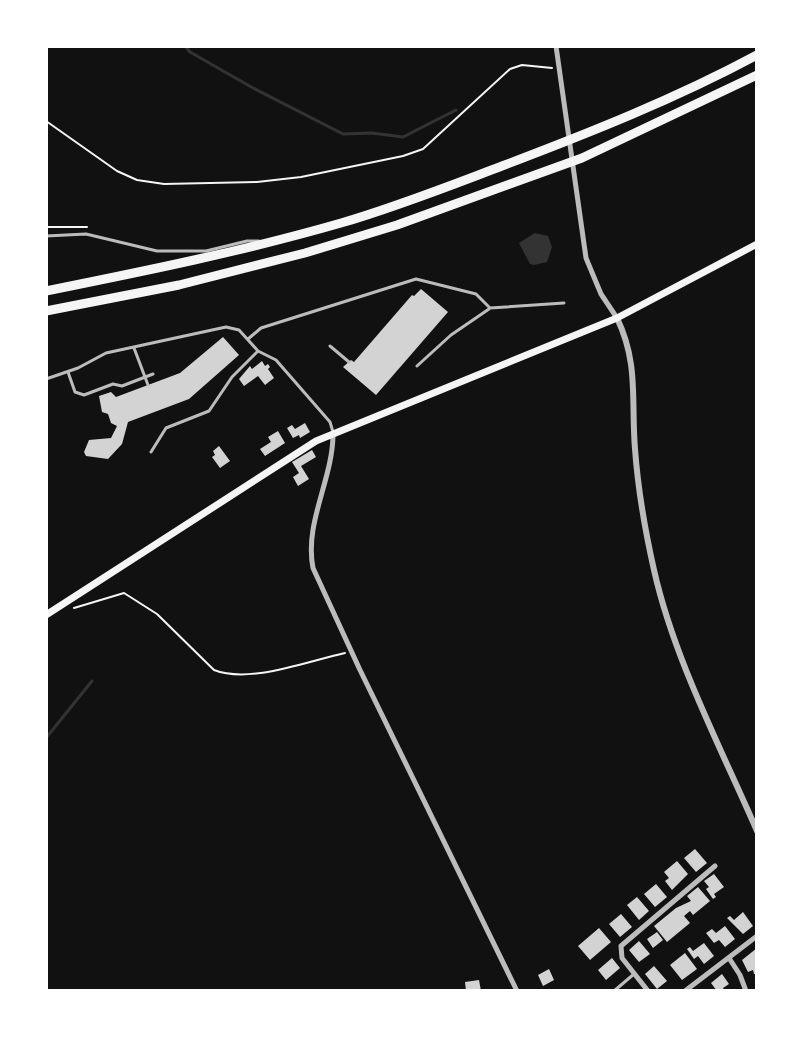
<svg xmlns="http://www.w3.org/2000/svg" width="803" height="1037" viewBox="0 0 803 1037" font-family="'Exo 2',sans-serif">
  <rect width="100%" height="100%" fill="#111"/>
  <path fill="#333" d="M535 233 548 236 552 247 547 262 534 265 530 264 519 243Z"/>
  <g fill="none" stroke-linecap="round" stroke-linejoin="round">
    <path stroke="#333" stroke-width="3" d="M185 46 190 52 253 88 343 134 372 133 403 137 456 110
      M46 738 92 681"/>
  </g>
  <path fill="#d3d3d3" d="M421 289 448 312 376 395 343 367 351 360 354 362 412 295 414 296Z
    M223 337 239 355 189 399 128 422 122 444 108 459 86 456 84 452 89 440 111 438 117 426 111 423 108 414 102 412 99 396 111 392 116 397 180 373Z
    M262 361 265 366 268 364 270 367 268 369 274 378 265 385 258 376 244 386 239 379 250 366 252 369Z
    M305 423 310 432 300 438 299 435 293 438 287 428 292 425 295 429Z
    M278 431 285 443 265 456 260 449 271 442 268 437Z
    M219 446 230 461 220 468 212 457 215 455 213 451Z
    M312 450 316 457 301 466 309 479 298 486 293 477 299 473 292 462Z
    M695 849 707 863 696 872 684 858Z
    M677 861 688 874 672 890 665 881 669 878 664 872Z
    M714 874 724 887 714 894 716 897 713 899 706 889 709 887 704 881Z
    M656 884 667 897 655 907 644 894Z
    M698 887 710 901 693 915 690 911 684 916 690 923 667 942 654 926 676 908 691 901 687 896Z
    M637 897 649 911 639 920 627 905Z
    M743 912 753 926 743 934 727 918 730 916 734 920Z
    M621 914 632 927 620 937 609 924Z
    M725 926 735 939 725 947 719 940 714 943 706 933 712 929 716 933Z
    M599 928 611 942 590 960 578 946Z
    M657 932 663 940 653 948 647 939Z
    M639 941 650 954 639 962 629 950Z
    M704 943 714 956 704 964 698 956 694 959 687 949 690 947 693 951Z
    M757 948V974H754L753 970 748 972 742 960Z
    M685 953 697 969 682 980 670 965Z
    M612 958 620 968 606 980 598 970Z
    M654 966 667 981 657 989 645 974Z
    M549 969 554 980 543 986 538 975Z
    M722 974 729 984 723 988 725 991H717L711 983Z
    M479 980 481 991H466L465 982Z"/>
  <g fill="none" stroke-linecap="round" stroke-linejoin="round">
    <path stroke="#f5f5f5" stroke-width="2" d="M46 121 117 171 137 180 164 184 257 182 301 177 403 156 423 149 510 69 522 65 552 68
      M46 227H87
      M74 608 124 593 157 614 214 670C250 684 308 661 345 653"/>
    <path stroke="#bcbcbc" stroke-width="3" d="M46 236 86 234 157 251H206L247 241H259
      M248 339 261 328 416 279 476 294 490 308 564 303
      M330 346 349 362
      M134 348 148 385
      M417 366 451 335 489 309
      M68 372 75 392 84 395 113 384 122 386 153 374
      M46 379 78 368 106 353 226 327 239 330 258 351 276 360 330 422 333 432
      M151 452 166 428 209 411 232 377 258 351
      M614 991 634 974"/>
    <path stroke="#bcbcbc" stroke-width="5" d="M556 46 586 258 601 294 617 318
      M333 434C333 479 304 523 313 568L360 670 517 991
      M729 958 740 975 746 991
      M648 991 622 958 621 946 715 866
      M685 991 757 936"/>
    <path stroke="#bcbcbc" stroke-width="6" d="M617 318C639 364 631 400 635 449 638 490 645 530 654 570 674 659 721 748 757 831"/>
    <path stroke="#f5f5f5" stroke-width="7" d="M46 615 316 441 617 318 757 244"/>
    <path stroke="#f5f5f5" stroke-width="9" d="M46 291C145 271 244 251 341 223 396 207 449 186 502 166 589 133 675 99 757 55
      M46 311 179 285 305 253 397 225 582 158 757 75"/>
  </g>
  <rect width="803" height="1037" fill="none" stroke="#ffffff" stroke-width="96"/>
</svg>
